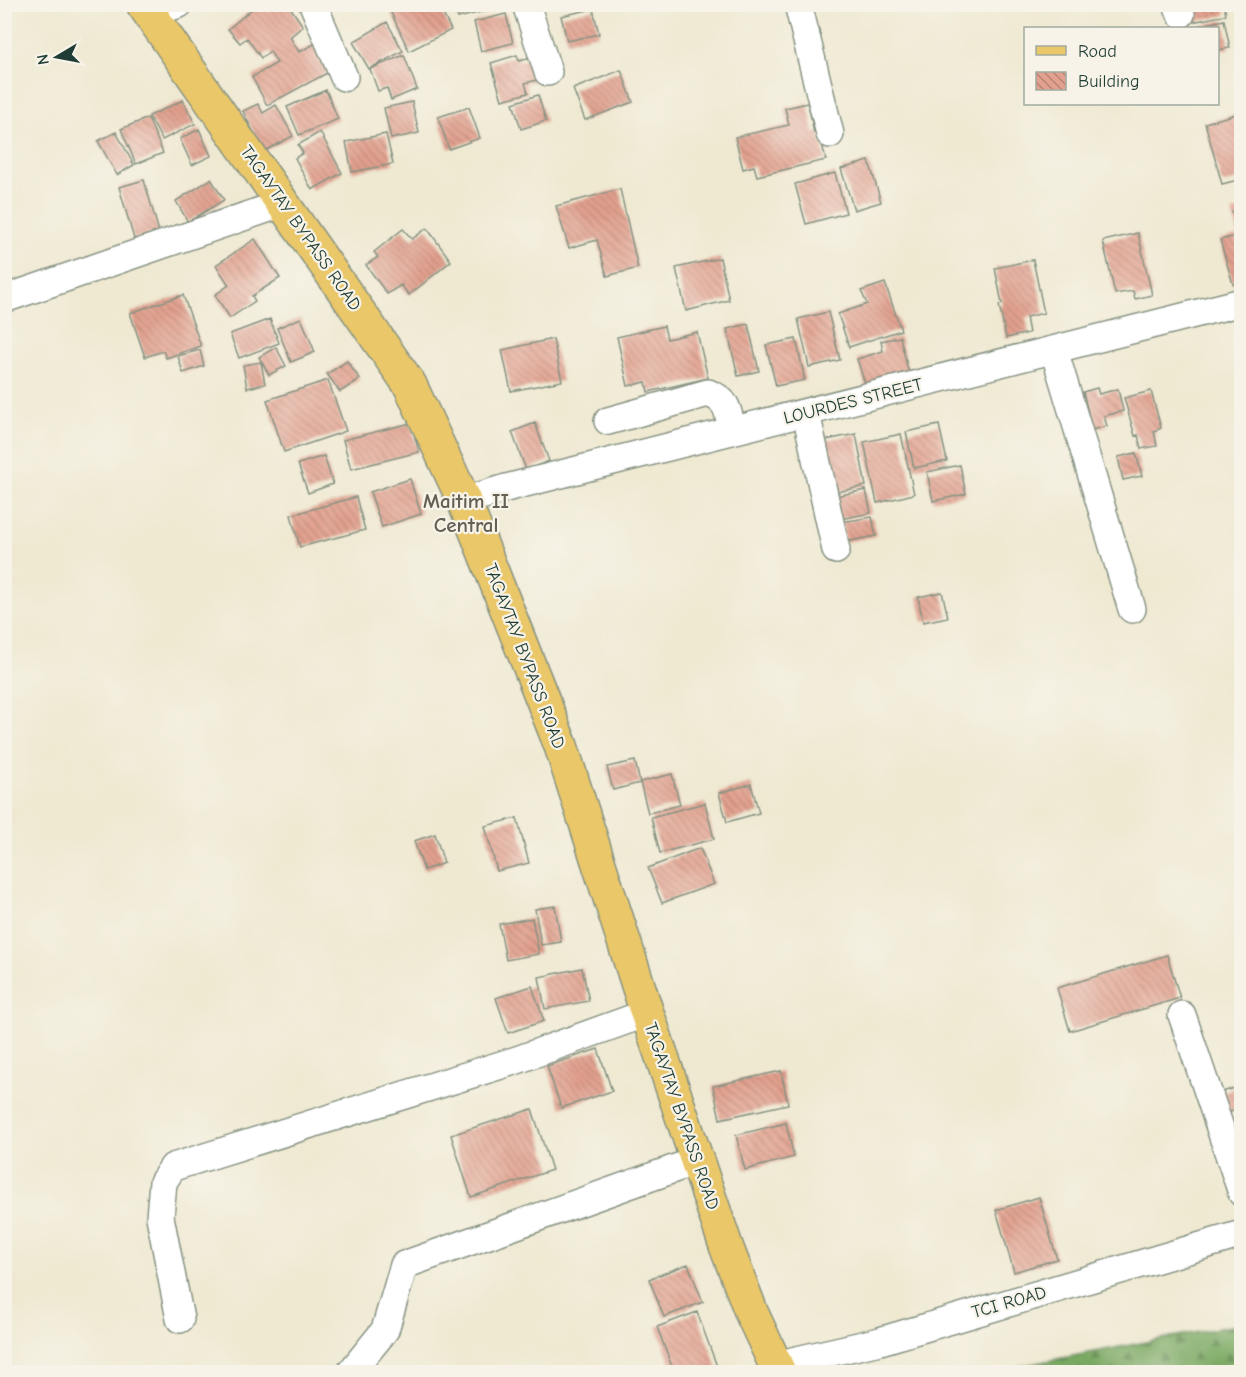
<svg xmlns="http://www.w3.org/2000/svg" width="1246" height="1377" viewBox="0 0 1246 1377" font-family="'Comic Neue',sans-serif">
  <defs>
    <pattern id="forest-firs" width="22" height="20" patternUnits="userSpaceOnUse" patternTransform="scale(1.5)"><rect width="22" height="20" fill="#79a962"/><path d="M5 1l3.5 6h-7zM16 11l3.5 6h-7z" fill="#638b52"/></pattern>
    <pattern id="building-back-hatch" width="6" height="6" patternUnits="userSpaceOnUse" patternTransform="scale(1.5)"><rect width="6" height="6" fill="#e3a08e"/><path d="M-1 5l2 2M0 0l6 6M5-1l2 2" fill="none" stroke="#b78475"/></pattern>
  </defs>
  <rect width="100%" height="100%" fill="#f7f3e8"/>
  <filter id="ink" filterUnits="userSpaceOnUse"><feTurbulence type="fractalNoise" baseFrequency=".0167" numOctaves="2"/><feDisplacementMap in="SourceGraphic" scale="12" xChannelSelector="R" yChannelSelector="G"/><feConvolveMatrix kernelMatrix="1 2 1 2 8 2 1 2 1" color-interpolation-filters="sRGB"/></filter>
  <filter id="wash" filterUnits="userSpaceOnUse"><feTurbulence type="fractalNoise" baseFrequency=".008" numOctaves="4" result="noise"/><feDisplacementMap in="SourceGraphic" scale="24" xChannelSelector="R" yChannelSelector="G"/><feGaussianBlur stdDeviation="1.35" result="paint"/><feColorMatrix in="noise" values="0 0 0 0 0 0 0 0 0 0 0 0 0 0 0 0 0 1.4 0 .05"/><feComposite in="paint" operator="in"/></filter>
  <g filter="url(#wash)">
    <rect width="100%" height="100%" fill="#efe9d2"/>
    <path fill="url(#forest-firs)" stroke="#4c734b" stroke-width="1.5" d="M1241 1324V1372H1022L1020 1366Z"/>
    <g id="blocks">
      <path fill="url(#building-back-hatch)" d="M258 4H288L303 26 290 37 299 52 318 42 333 70 267 105 252 77 277 63 270 51 261 58 247 38 240 43 228 29Z
        M387 4H438L451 30 409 51Z
        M455 4H488L489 10 458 18Z
        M1188 4H1224L1226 15 1192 22Z
        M593 9 599 34 567 41 561 16Z
        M506 14 513 43 481 51 474 22Z
        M1224 20 1230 48 1218 50V28H1189Z
        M387 22 403 51 369 69 353 42Z
        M404 55 417 89 391 100 387 88 378 91 370 69Z
        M517 55 519 61 531 58 537 80 525 83 528 93 502 100 491 63Z
        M621 70 633 102 585 120 573 89Z
        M326 90 338 119 299 135 287 107Z
        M538 95 546 121 521 129 513 103Z
        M183 100 195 124 162 140 149 116Z
        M412 102 419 133 391 139 384 108Z
        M808 103 814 133 819 132 826 160 757 176 754 166 743 169 735 137 789 125 785 108Z
        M258 104 263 113 276 105 293 136 263 152 243 111Z
        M469 107 480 138 449 149 438 117Z
        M1236 114 1242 136V179L1222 184 1205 123Z
        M148 118 163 153 136 164 121 129Z
        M199 129 211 156 192 165 180 139Z
        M116 132 134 165 117 175 98 141Z
        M320 132 342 173 312 190 295 158 303 153 298 145Z
        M386 134 393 164 352 172 346 142Z
        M869 161 881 202 854 210 841 169Z
        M835 173 846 213 806 224 795 184Z
        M211 179 224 200 188 222 176 201Z
        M144 180 159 232 134 239 119 187Z
        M620 189 638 268 607 276 597 240 569 248 556 206Z
        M1242 209V242H1241L1232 212Z
        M427 228 451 261 409 295 401 285 387 294 366 265 378 257 374 252 403 229 412 239Z
        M1138 233 1152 295 1135 299 1133 291 1115 294 1103 241Z
        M1236 236 1242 255V282L1233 284 1220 240Z
        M255 239 280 278 252 296 255 301 230 318 215 295 229 285 216 265Z
        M720 258 729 300 686 311 676 268Z
        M1033 260 1044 313 1026 317 1029 333 1006 338 999 305 1002 304 995 268Z
        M885 283 901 330 849 347 838 314 867 304 861 291Z
        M183 295 201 346 166 358 163 351 145 357 130 313Z
        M828 312 840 360 809 367 798 319Z
        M301 318 315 352 291 362 277 328Z
        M270 319 279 343 239 358 230 334Z
        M748 324 759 371 738 376 727 329Z
        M664 326 667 339 697 332 708 378 648 392 646 382 628 386 617 337Z
        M900 337 909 374 866 387 857 359 883 351 881 341Z
        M553 339 562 381 511 391 502 350Z
        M796 339 805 380 776 386 766 345Z
        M276 347 286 366 269 375 259 357Z
        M200 350 204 366 183 373 178 356Z
        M347 361 360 379 340 392 327 374Z
        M261 362 265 384 247 388 243 365Z
        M328 380 346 431 284 452 267 400Z
        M1097 388 1099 394 1118 389 1123 411 1104 416 1107 426 1092 430 1083 392Z
        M1151 391 1161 428 1154 431 1157 446 1141 449 1138 435 1135 436 1124 398Z
        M411 423 419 452 351 469 343 440Z
        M535 423 549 461 526 470 512 432Z
        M939 425 947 461 914 468 906 432Z
        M856 434 866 486 827 494 816 442Z
        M901 434 914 494 877 503 864 442Z
        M1136 453 1142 476 1123 480 1118 457Z
        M324 456 333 484 308 493 298 464Z
        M960 465 966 494 933 501 927 472Z
        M410 479 421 514 382 527 370 492Z
        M866 490 871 513 835 520 830 497Z
        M356 497 365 530 300 547 291 515Z
        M872 517 876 536 845 542 841 522Z
        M942 592 948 617 923 622 918 597Z
        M635 761 640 783 613 790 607 767Z
        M672 774 680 805 648 813 640 782Z
        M751 784 759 813 727 822 719 793Z
        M705 803 714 839 660 853 651 817Z
        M517 818 529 863 497 871 485 826Z
        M435 834 444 863 424 870 414 841Z
        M700 848 714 884 662 903 648 868Z
        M555 906 561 942 541 945 535 909Z
        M532 918 539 954 506 960 499 924Z
        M1167 955 1180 998 1070 1031 1057 988Z
        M582 968 589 1001 545 1009 539 977Z
        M532 986 544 1021 508 1033 496 998Z
        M598 1049 612 1091 561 1108 547 1066Z
        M781 1071 788 1104 720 1119 713 1086Z
        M1242 1086V1108L1221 1115 1215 1094Z
        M532 1109 552 1170 471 1197 451 1135Z
        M786 1123 794 1157 745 1170 736 1135Z
        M1039 1197 1057 1259 1014 1272 996 1210Z
        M688 1264 703 1302 664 1317 649 1279Z
        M697 1312 719 1372H674L657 1327Z"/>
    </g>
  </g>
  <g filter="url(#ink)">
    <use href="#blocks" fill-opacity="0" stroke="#879383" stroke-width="1.5"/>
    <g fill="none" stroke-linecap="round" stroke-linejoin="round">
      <g stroke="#879383" stroke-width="30">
        <path id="minor" d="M313 4 344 77
          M526 4 548 72
          M798 4 830 134
          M1177 4 1181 14
          M150 14 179 4
          M4 299 284 203
          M1054 350 1132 609
          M806 413 836 550
          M608 421 708 393C728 400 728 411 732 430
          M464 501 506 488 1242 302
          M1182 1015 1242 1193
          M180 1319 160 1217 163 1182 173 1167 517 1060 647 1013
          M351 1372 385 1330 404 1265 696 1161
          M776 1372 775 1365 880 1341 1242 1234"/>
      </g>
      <g stroke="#879383" stroke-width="36">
        <path id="major" d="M143 4 410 385 464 501 561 746 647 1013 726 1246 752 1314 779 1372"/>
      </g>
      <use href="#minor" stroke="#fff" stroke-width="27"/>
      <use href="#major" stroke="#eac769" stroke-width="33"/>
    </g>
  </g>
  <g text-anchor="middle" stroke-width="4.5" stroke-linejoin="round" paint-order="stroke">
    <g font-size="18" fill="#1f3d34" stroke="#f7f3e8">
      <text transform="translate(301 228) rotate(55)" y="6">TAGAYTAY BYPASS ROAD</text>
      <text transform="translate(853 401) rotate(-14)" y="6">LOURDES STREET</text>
      <text transform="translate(525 656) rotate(69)" y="6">TAGAYTAY BYPASS ROAD</text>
      <text transform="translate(682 1116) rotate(71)" y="6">TAGAYTAY BYPASS ROAD</text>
      <text transform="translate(1009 1302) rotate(-16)" y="6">TCI ROAD</text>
    </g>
    <g font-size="21" font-weight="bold" fill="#646054" stroke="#f7f3e8">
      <text x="466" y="508">Maitim II<tspan x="466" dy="24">Central</tspan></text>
    </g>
  </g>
  <rect width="1246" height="1377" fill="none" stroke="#f7f3e8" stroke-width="24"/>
  <rect x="1024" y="27" width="195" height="78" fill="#f7f3e8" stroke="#a1aaa0" stroke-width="1.5"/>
  <rect x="1036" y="46" width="30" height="9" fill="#eac769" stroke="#a1aaa0" stroke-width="1.5"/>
  <text x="1078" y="57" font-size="18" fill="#1f3d34">Road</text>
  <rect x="1036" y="72" width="30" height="18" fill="url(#building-back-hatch)" stroke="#a1aaa0" stroke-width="1.5"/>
  <text x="1078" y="87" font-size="18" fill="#1f3d34">Building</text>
  <g transform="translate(57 57) rotate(260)" stroke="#f7f3e8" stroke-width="4.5" paint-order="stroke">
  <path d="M0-4.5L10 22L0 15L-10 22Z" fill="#1f3d34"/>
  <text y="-9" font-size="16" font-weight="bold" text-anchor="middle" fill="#1f3d34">N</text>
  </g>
</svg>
